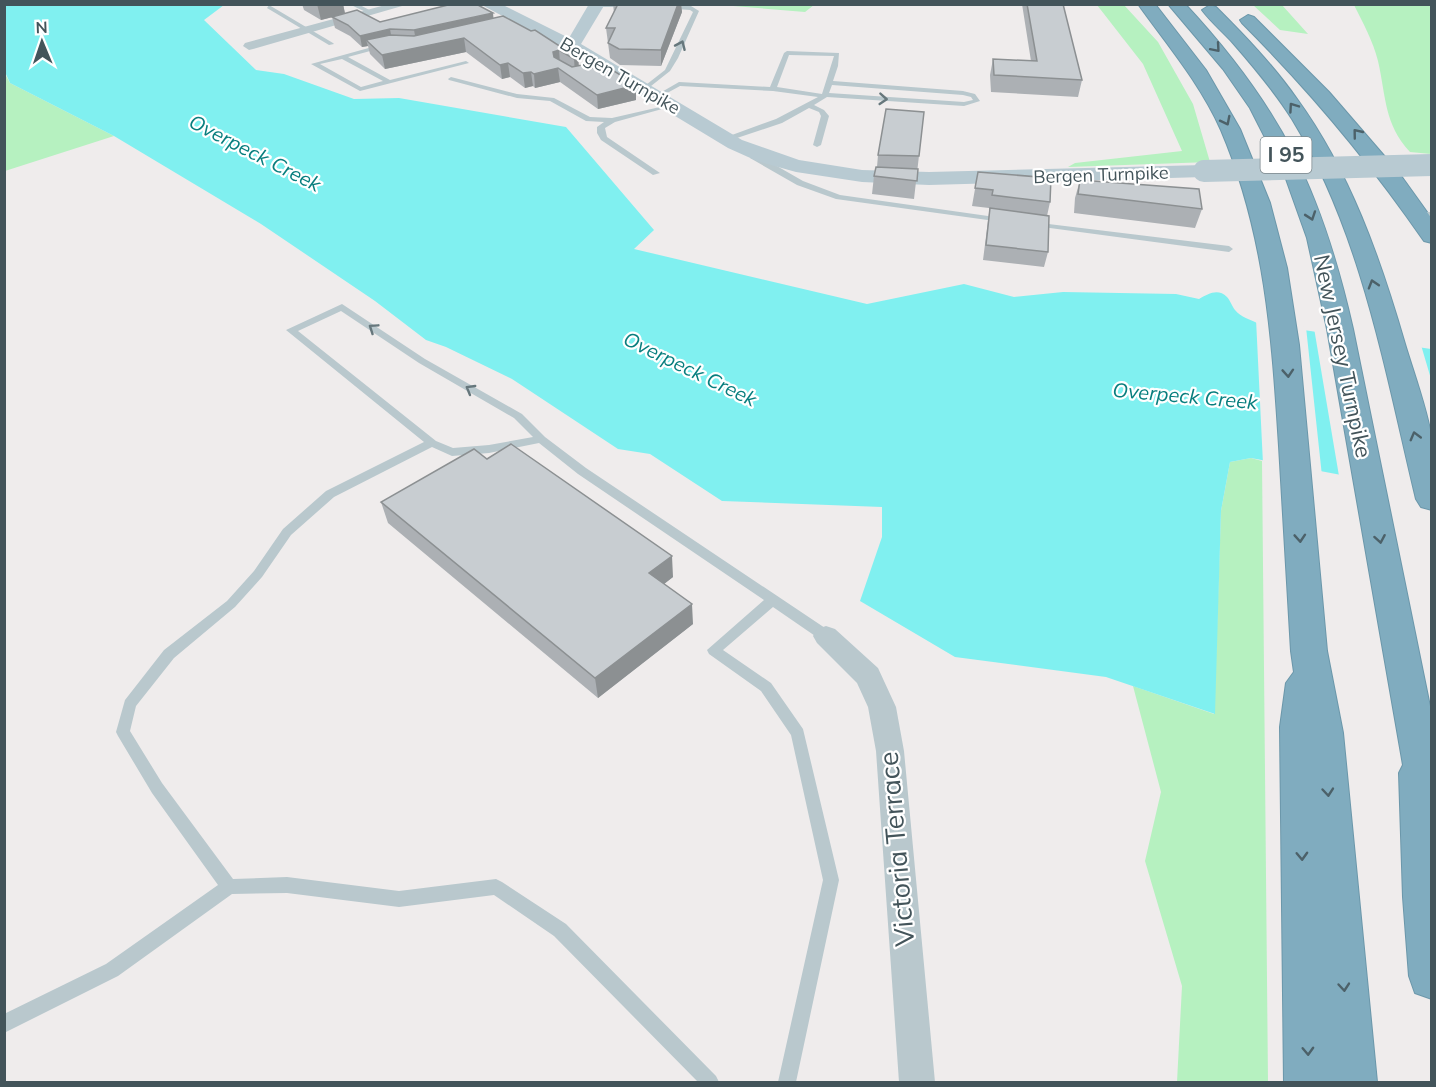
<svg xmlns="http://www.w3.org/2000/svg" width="1436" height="1087" viewBox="0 0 1436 1087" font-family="Mulish,sans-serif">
  <rect width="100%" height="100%" fill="#efecec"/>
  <path fill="#b6f1c0" d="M721 5H814L805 12Z
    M1097 5H1124L1158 42 1193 104 1210 162 1068 167 1075 163 1182 151 1143 64Z
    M1253 5H1282L1308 34 1280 30Z
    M1354 5H1431V154L1410 152C1384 124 1386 96 1378 61 1373 41 1363 23 1354 5Z
    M4 72 10 83 114 136 5 171Z
    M1251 458 1262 461 1268 1082H1177L1182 986 1145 861 1161 792 1133 686 1214 714 1221 511 1230 462Z"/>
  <path fill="#80f0f0" d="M4 5H224L204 20 256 70 284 74 354 99 399 98 566 127 654 230 634 249 867 304 964 284 1014 297 1063 292 1176 294 1199 299C1208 294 1218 288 1227 297 1230 300 1232 306 1235 310 1241 317 1249 319 1257 323L1431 349V492L1251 458 1230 462 1221 511 1215 714 1106 677 955 657 860 601 882 537V507L722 501 650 454 618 449 512 379 446 347 426 340 375 301 261 224 114 136 10 83 5 72Z"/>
  <path fill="#efecec" d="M1256 319 1306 327 1322 476 1263 464Z
    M1314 328 1421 345 1431 379V493L1339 476Z"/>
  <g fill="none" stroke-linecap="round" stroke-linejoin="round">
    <g stroke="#6b97aa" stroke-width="2">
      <path id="highway" d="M1138 4H1155L1206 70 1240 129 1270 203 1287 268 1299 345 1327 651 1343 733 1377 1082H1284L1280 727 1286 683 1294 672 1291 651C1287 583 1283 514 1279 446 1272 336 1265 233 1221 130 1200 83 1168 46 1138 4Z
        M1168 4H1185C1282 108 1322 192 1353 329L1432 716V999L1415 993 1409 976 1403 897 1399 773 1403 765 1327 329 1307 238 1286 179 1250 108 1223 69Z
        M1210 5 1216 7C1245 36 1273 65 1297 99 1350 172 1380 258 1405 344 1413 371 1429 414 1432 441 1434 463 1432 487 1432 510L1421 507 1416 499C1385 370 1362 234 1292 119 1275 92 1254 67 1233 43 1223 32 1211 22 1202 10Z
        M1248 15 1254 17 1329 92 1399 173 1432 219V243L1424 241C1369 161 1311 92 1242 23L1240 20Z"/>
    </g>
    <path fill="#b9c8cd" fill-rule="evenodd" d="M349 4H358L375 13 370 14Z
      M630 4 627 7H597L594 5Z
      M269 5 333 43 334 44 329 45 267 8Z
      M666 5 691 6 699 11 678 58 670 71 646 90H642V88L665 70 693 12 690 10 664 8Z
      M383 44 386 46 385 47 348 57 390 80 466 61 469 63 360 91 311 64ZM342 59 383 81 361 87 320 64Z
      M787 51 839 53 838 66 833 81 963 91 975 94 980 101 964 106 827 97 814 105 824 110 829 116 821 145 817 147 813 145 821 116 819 112 809 108 782 123 728 141 721 139 776 119 818 97 773 91 680 86 658 98 653 97 679 82 770 87 784 53ZM789 55 834 56 822 94 777 87ZM832 85 963 95 971 97 973 100 964 102 829 93Z
      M451 77 517 94 554 98 590 117 612 118 673 104V106L615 122 605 128 607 137 660 173 653 175 601 140 597 133V127L604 122 586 121 550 101 517 98 449 80 448 79Z
      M750 154H756L803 181 840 195 1002 218 1006 220 1002 222 836 199 797 185 750 158Z
      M1413 212H1432V216H1416L1412 214Z
      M1032 222 1229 246 1233 249 1229 252 1035 226 1031 224Z
      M342 304 425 359 522 414 545 437 586 468 831 632 833 636 831 640H821L773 607 723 650 771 683 803 729 839 880 796 1082H778L823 880 791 735 761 691 709 654 707 650 764 600 578 474 539 443 489 453 452 456 432 447 334 497 291 535 262 577 235 607 174 658 136 706 130 731 162 783 233 879 287 877 399 891 496 879 502 882 566 924 716 1076 719 1082H698L554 936 494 895 399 907 287 893 232 894 118 976 4 1033V1014L106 964 218 885 152 793 118 736 116 732 125 700 164 650 227 601 254 571 283 529 326 491 424 442 286 330ZM341 311 419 363 514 418 533 437 489 445 453 448 436 441 298 331Z"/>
    <path fill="#b9c8cd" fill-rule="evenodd" d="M389 4H409L253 49 249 50 243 46 245 43Z
      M826 626 835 629 878 668 896 707 904 751 935 1082H899L876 751 868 707 857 683 817 643 813 636 817 629Z"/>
    <path fill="#b8cad2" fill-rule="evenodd" d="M480 4H501L569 38 589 4H605L581 44 742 140 799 160 862 170 929 172 1204 165 1211 167 1215 171 1211 175 1204 177 929 185 862 182 796 172 757 161 728 148 566 50Z"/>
    <use href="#highway" fill="#80acbf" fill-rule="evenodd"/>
    <path stroke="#b8cad2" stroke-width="22" d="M1204 171 1432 165"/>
  </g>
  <path fill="#acb0b4" d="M302 4H343L345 13 380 22 493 18 578 58 579 65 636 100 598 109 560 82 535 88 533 86 525 88 510 77 502 79 466 52 385 69 370 54 368 46 362 47 350 36 335 28 332 17 321 20 304 10Z
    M613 4H681L682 12 661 66 620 65 610 58 606 28 614 13Z
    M1022 4H1063L1082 80 1078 97 991 92 990 75 993 59 1031 61Z
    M924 112 914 199 872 194 874 176 877 167 878 155Z
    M978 172 1050 202 1047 216 1048 252 1044 267 983 260 989 213V208L972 206Z
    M1080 180 1202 209 1195 228 1074 213 1075 198Z
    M487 459 673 577 664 584 693 624 598 698 388 523 381 502Z"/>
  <path fill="#8c9092" d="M317 4H343L345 14 321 20Z
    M678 4H681L682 12 661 66V50Z
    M493 13 494 24 416 41 414 30Z
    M390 29 392 40H366L368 46 362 47 360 36Z
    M464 38 466 52 385 69 382 55Z
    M559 50 560 64 555 66 553 52Z
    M578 58 579 72 575 73 574 59Z
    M508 63 510 77 502 79 500 65Z
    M558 68 560 82 535 88 534 74Z
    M531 72 533 86 525 88 523 73Z
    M636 85V100L598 109 597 95Z
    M672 556 673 577 651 594 649 573Z
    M692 604 693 624 598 698 595 678Z"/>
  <path fill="#c8cdd1" stroke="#8c9092" stroke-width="1.5" d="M452 4H476L493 13 414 30 390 29 360 36 348 25 332 17 357 10 380 22Z
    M618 4H678L661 50 619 49 608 43 615 28H606Z
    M1027 4H1063L1082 80 994 75 993 59 1037 61Z
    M503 16 531 31 535 30 578 58 574 59 559 50 553 52 554 57 572 67 587 64 596 70 600 62 636 85 597 95 558 68 534 74 531 72 523 73 508 63 500 65 464 38 382 55 366 40 390 35 414 36Z
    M886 109 924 112 919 156 878 155Z
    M876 167 918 169 917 181 874 176Z
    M978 172 1051 178 1050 202 992 195 993 190 975 188Z
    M1080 180 1199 189 1202 209 1078 194Z
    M990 208 1049 216 1048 252 986 245Z
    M511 444 672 556 649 573 692 604 595 678 381 502 474 449 487 459Z"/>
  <defs><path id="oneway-chevron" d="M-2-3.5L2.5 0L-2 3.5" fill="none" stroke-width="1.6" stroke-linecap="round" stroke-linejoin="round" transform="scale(1.5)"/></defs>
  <g stroke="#66777c">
    <use href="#oneway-chevron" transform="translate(681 45) rotate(-66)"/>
    <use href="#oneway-chevron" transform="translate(883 99) rotate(4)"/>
    <use href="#oneway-chevron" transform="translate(373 328) rotate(-146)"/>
    <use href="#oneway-chevron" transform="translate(470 389) rotate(-150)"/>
  </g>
  <g stroke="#4c6169">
    <use href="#oneway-chevron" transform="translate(1216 48) rotate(49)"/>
    <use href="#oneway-chevron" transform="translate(1293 107) rotate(-125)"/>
    <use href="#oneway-chevron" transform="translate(1226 121) rotate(63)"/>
    <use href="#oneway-chevron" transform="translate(1357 133) rotate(-129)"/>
    <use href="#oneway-chevron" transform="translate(1311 216) rotate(71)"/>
    <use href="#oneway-chevron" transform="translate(1373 284) rotate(-107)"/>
    <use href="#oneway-chevron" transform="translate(1288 373) rotate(86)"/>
    <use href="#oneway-chevron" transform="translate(1415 436) rotate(-105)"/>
    <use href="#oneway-chevron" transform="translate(1300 538) rotate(86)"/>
    <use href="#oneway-chevron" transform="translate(1380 539) rotate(80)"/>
    <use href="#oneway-chevron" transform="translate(1328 792) rotate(85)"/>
    <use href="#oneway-chevron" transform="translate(1302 856) rotate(88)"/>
    <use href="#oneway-chevron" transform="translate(1344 987) rotate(85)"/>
    <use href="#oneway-chevron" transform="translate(1308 1051) rotate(88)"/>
  </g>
  <g text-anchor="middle" stroke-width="4.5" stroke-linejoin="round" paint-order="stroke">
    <g font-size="18" fill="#43545a" stroke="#fff">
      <text transform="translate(620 76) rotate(30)" y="6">Bergen Turnpike</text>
      <text transform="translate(1101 175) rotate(-2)" y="6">Bergen Turnpike</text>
    </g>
    <g font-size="20" font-style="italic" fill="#087e7e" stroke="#fff">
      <text transform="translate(255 153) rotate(27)" y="7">Overpeck Creek</text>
      <text transform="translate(690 369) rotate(26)" y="7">Overpeck Creek</text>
      <text transform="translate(1185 396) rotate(5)" y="7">Overpeck Creek</text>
    </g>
    <rect fill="#fff" stroke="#7b878c" stroke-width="1.5" x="1260.5" y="137" width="51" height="36" rx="4.5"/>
    <g font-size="21" font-weight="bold" fill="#43545a">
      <text x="1286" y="162">I 95</text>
    </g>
    <g font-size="22" fill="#43545a" stroke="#fff">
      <text transform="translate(1343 356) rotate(78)" y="8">New Jersey Turnpike</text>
    </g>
    <g font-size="27" fill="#43545a" stroke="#fff">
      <text transform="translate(897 849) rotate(-95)" y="9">Victoria Terrace</text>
    </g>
  </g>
  <rect width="1436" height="1087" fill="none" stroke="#43545a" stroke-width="12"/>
  <g transform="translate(42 42) rotate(358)" stroke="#ffffff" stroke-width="4.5" paint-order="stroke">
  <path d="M0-4.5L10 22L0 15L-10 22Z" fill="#43545a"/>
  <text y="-9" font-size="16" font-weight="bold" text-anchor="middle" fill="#43545a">N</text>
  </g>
</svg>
